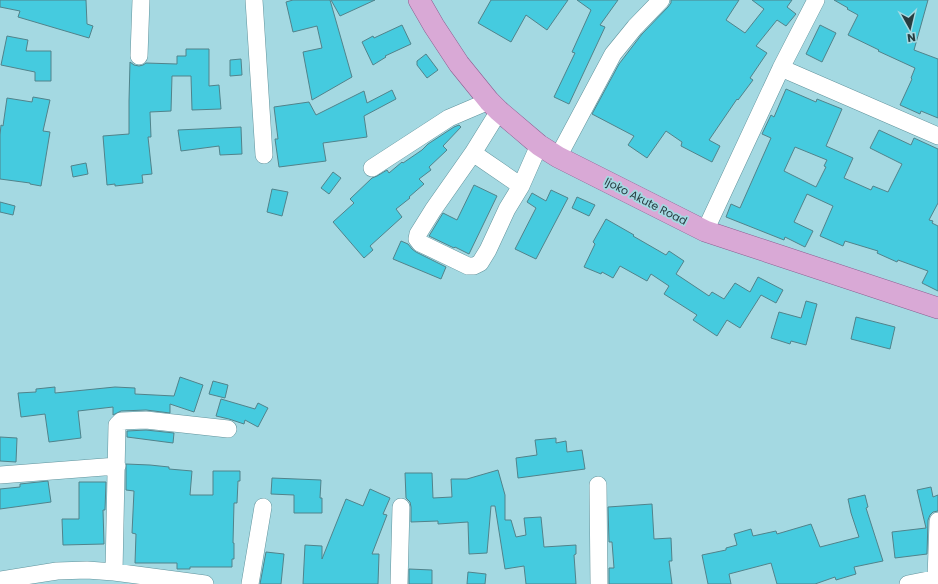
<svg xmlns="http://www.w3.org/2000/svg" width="938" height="584" viewBox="0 0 938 584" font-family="Poppins,sans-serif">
  <rect width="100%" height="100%" fill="#a4d9e2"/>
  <path fill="#45cbdf" stroke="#51838b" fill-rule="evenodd" d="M0 0H86L87 24 93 26 89 38 18 17 20 11 0 7Z
    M293 0H330L352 77 312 100 303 52 322 48 317 26 293 32 286 2Z
    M331 0H375L340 16Z
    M491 0H568L547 30 526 15 511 42 478 23Z
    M577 0H618L600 25 605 27 569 104 554 97 575 53 572 52 591 10Z
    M671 0H739L726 20 745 33 764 9 752 0H792L787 7 796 14 786 26 777 20 756 46 767 53 750 78 753 80 738 100 737 99 709 140 720 146 712 162 681 146 682 142 666 131 647 158 628 145 634 136 592 114 619 64 642 34 668 7 671 3Z
    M834 0H928L914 50 938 59V118L921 111 920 114 900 105 912 79 911 78 915 68 878 51 879 50 848 35 858 15 847 9 848 8Z
    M402 25 411 44 385 56 386 57 373 65 362 42 373 36 374 38Z
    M820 25 836 33 822 62 806 54Z
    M7 36 28 40 26 51H51V81H35V72L1 65Z
    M186 49H209V86L219 85 221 109 192 110 191 76H172L171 111 150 112 151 137H148L152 174 142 175 143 183 115 186V184L107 185 103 136 129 134V101L130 62 134 65 139 66 143 65 146 63 177 64V56H186Z
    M426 54 438 70 427 78 417 65V61Z
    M241 59 242 75 230 76V60Z
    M786 89 816 102 817 99 842 109 826 146 853 158 844 178 871 190 873 186 888 192 902 164 870 148 879 130 911 145 914 138 938 149V203L929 220 933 221 932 223 938 226V291L922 283 928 271 898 260 897 262 877 253 878 251 845 241 843 246 820 236 833 206 807 194 794 222 813 231 805 247 785 237 784 240 726 217 731 204 740 208 771 138 762 134 771 115 774 117ZM795 147 827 160 824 166 826 167 816 187 784 171Z
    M392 90 396 99 364 116 367 137 323 143 326 161 279 167 275 139H278L274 107 309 102 316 115 364 91 367 103Z
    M33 97 50 100 43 131 50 132 41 186 30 184V183L0 179V135L1 125 3 126 7 98 32 102Z
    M459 125 461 127 443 146 447 150 429 167 431 170 419 179 424 184 409 197 410 198 396 209 402 217 370 246 373 250 364 258 333 222 354 203 350 199 372 178 377 176 387 170 389 173 402 162 403 163 422 150 428 144 454 127Z
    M241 127 242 154 220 155 219 146 181 151 178 130Z
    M86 163 88 174 73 177 71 166Z
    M333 172 341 178 329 194 321 188Z
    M474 185 497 196 469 254 455 247 454 248 429 236 443 213 457 220Z
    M272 189 288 192 282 216 267 212Z
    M551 190 568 198 536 259 515 249 536 208 527 202 532 193 546 201Z
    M577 197 595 205 589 216 572 208Z
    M0 202 15 206 13 215 0 212Z
    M606 219 634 235 633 236 666 255 669 251 684 261 676 274 709 296 712 292 724 299 735 283 750 292 758 277 783 290 776 303 761 295 740 328 727 320 717 336 693 320 697 315 664 294 669 286 651 274 647 281 620 266 613 278 602 272 601 274 584 267 595 244 593 242Z
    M401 241 408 244 412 249 416 252 446 267 441 279 393 259Z
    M806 301 817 304 806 345 791 341 790 344 771 338 779 312 801 318Z
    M856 317 895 327 890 349 851 339Z
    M180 377 203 385 194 412 170 404V413L146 410 121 411 113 415V407L78 411 81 438 49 442 45 414 21 417 18 393 36 392V389L55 387V393L115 387 135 388V394L174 396Z
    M213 381 228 385 225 398 209 394Z
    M221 399 255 409 258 403 268 408 258 427 245 420 244 424 229 419 216 416Z
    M146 430 174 433 173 443 127 437V431Z
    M0 437 17 438 16 462 0 461Z
    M556 438V443L566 441 567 452 582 450 585 469 518 478 516 458 537 455 535 440Z
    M126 464 150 465 169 467V469L192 471 190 495H213V471H240V481H238L237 503H234L233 543H234V559H232V567H190V569H177V563H135L136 534 132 533 134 491 126 490Z
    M498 470 505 495V520H511L516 537 526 535 524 518 541 517 544 547 576 545V554L574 555 576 584H526L524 566 505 569 495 506H491L487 553 469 554 468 522 438 524V521L411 522V507L410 502 406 498 405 473H432L433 498 452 497 451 479H467Z
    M272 478 321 480 320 498H322V513H294V495L271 494Z
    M48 481 51 502 0 509V489L20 487V484Z
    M79 482H106L105 510H103L104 544 63 545 62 519H79Z
    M931 487 933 497 938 495V511L933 512 930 515 928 520 927 554 895 558 892 532 926 528 917 490Z
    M370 489 390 498 383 514 387 515 372 554H379L378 584H303L305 545 322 546V559L346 499 363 506Z
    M865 495 868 507 866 508 883 561 854 567 856 574 836 580 835 577 815 584H777L771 563 729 574 731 584H708L702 555 726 550V548L737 545 734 534 751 529 753 536 776 531 777 534 811 524 820 547 859 537 851 513 848 499Z
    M652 504 654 539 671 538 672 561H669L672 584H609V568H614L612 542H609L608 507Z
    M266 552 284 554 281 584H260Z
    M409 569 432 570V584H409Z
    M468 572 486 574 485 584H467Z"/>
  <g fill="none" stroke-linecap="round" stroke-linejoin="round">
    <g stroke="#61939c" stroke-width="18">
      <path id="minor" d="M254 0 264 155
        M139 56 141 0
        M781 68 938 136
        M499 111 473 153 433 210 418 234 417 239 420 243 468 266H474L480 263 488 250 507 209 521 186 539 145
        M473 153 521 186
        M558 157 613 54 635 27 661 0
        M372 168 449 118 489 101
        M705 231 781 68 816 0
        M0 475 117 466
        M598 485 599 584
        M114 572 117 425 121 421 146 420 228 429
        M936 578 938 521
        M0 580 57 571 87 570 114 572 205 584
        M250 584 263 507
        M399 584 401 507
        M908 584 938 578"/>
    </g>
    <g stroke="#8a5e90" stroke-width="22">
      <path id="major" d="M419 0 434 26 459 64 489 101 499 111 539 145 558 157 705 231 938 308"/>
    </g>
    <use href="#minor" stroke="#fff" stroke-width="17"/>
    <use href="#major" stroke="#d9a9d6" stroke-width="21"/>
  </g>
  <g text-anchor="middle" stroke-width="3.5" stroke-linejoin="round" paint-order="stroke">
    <g font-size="11" fill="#273c40" stroke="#a4d9e2">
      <text transform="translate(646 201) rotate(27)" y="4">Ijoko Akute Road</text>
    </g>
  </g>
  <g transform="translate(910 28) rotate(172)" stroke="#a4d9e2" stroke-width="3" paint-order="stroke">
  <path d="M0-3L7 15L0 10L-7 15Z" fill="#273c40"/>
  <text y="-6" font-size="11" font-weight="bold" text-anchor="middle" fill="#273c40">N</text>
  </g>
</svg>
